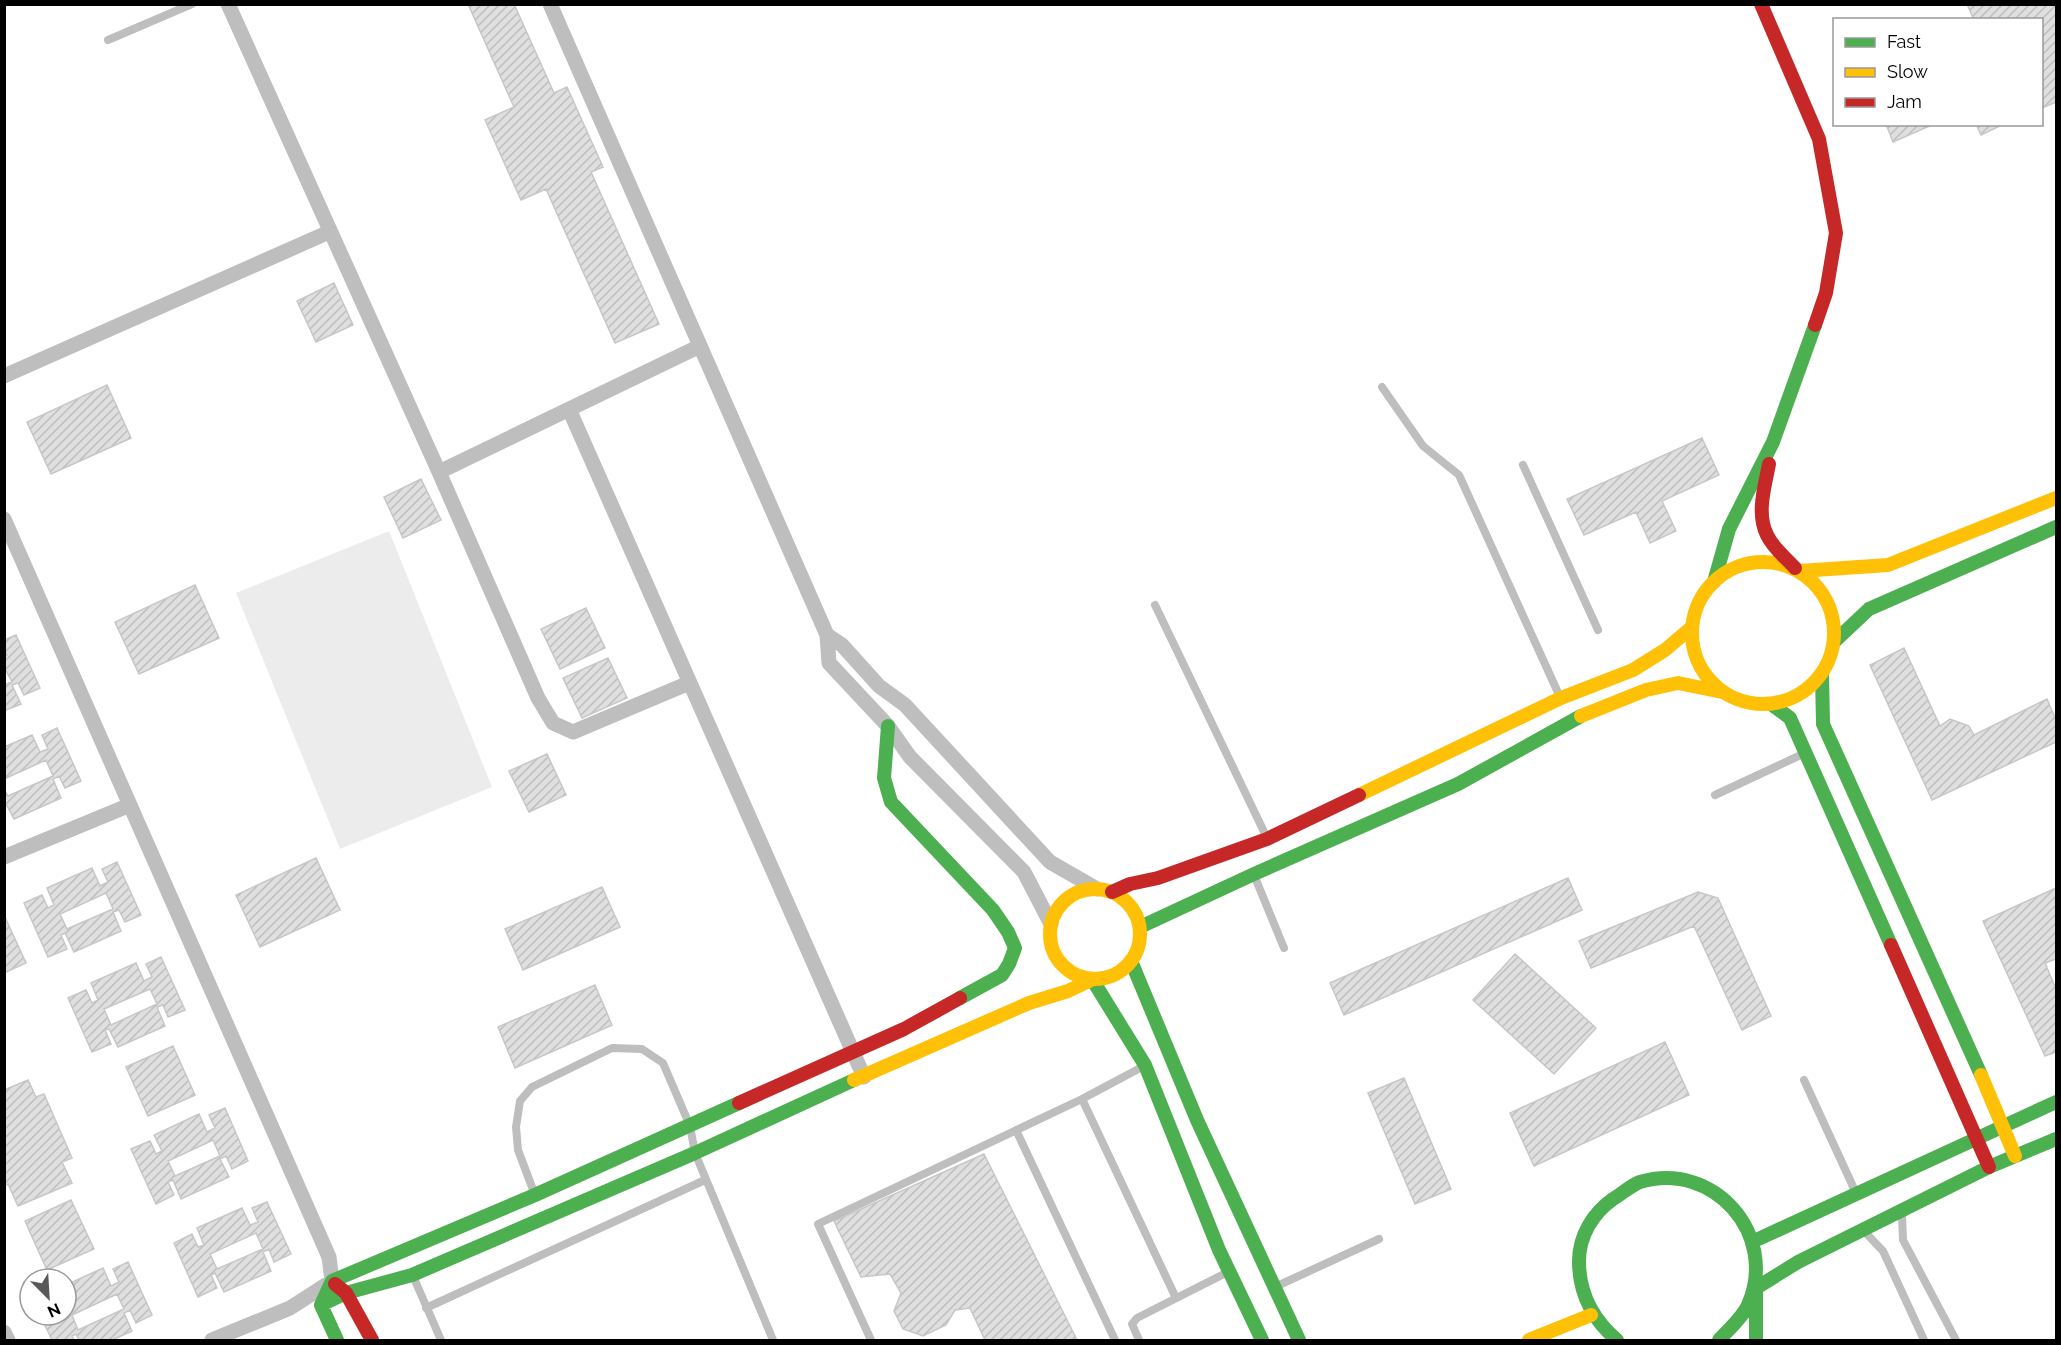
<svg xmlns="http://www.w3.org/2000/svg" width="2061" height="1345" viewBox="0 0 2061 1345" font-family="Raleway,sans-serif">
  <defs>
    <pattern id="building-hatch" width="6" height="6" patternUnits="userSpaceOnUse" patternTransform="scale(1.5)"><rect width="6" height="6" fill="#dfdfdf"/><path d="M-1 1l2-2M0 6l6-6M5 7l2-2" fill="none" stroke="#bebebe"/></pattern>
  </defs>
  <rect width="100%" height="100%" fill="#fff"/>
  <path fill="#ececec" d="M389 531 492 787 340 849 236 593Z"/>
  <path fill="url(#building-hatch)" stroke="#c7c7c7" stroke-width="1.5" fill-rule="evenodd" d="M468 4H514L554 93 567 87 603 167 591 172 659 324 615 343 546 189 521 200 485 120 514 107Z
    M1967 4H2056V102L2042 108V20H1969L1973 18Z
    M1886 124H1934L1893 142Z
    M1976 124H2004L1981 135Z
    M334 283 353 325 316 342 297 301Z
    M107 385 131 438 51 474 27 422Z
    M1702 438 1719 475 1662 501 1676 531 1650 543 1636 512 1584 535 1567 499Z
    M421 479 441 520 403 538 384 497Z
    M195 585 219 638 139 674 115 622Z
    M586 608 605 648 560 669 541 629Z
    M16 635 40 688 24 695 18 683 12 685 21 704 4 711V685L12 682 4 667V656L7 655 4 648V640Z
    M1904 648 1940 726 1950 719 1969 726 1974 735 2047 699 2056 720V742L1932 800 1870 665Z
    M608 658 627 698 582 718 563 678Z
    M57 728 81 781 65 788 59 776 53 779 61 798 14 819 4 800V789L8 796 53 776 46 760 4 779V747L32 735 40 752 48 749 42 735Z
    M547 754 566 795 529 812 509 771Z
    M316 858 340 910 260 947 236 895Z
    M117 862 141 915 125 922 119 910 113 912 121 931 74 952 65 933 61 935 67 949 48 957 24 903 42 895 48 908 54 905 47 888 92 868 100 886 108 882 102 869ZM106 893 113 909 67 929 60 914Z
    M1568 878 1582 910 1344 1015 1330 983Z
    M602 887 620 927 523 970 505 929Z
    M2056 888V959L2045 963 2056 989V1052L2045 1056 1983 921Z
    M1698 892 1718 898 1771 1016 1742 1030 1694 926 1591 968 1579 941Z
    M4 915 26 963 4 973Z
    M1515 954 1596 1028 1554 1074 1473 1000Z
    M161 957 185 1010 168 1017 163 1005 157 1007 165 1026 118 1047 109 1029 105 1030 111 1044 92 1052 68 998 86 990 92 1003 98 1000 91 983 136 963 144 981 152 977 146 964ZM150 989 157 1004 111 1025 104 1009Z
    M595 985 612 1025 515 1068 498 1027Z
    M1665 1042 1689 1095 1534 1166 1510 1113Z
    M173 1046 195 1095 148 1116 126 1067Z
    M1404 1078 1451 1189 1415 1204 1368 1093Z
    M28 1080 36 1097 44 1094 72 1158 62 1162 72 1183 18 1206 8 1184 4 1186V1090Z
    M225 1108 248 1161 232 1169 226 1156 220 1159 229 1177 181 1199 173 1180 168 1182 174 1195 156 1204 131 1149 150 1141 156 1154 162 1151 154 1135 199 1114 207 1132 215 1128 209 1115ZM213 1140 220 1156 175 1176 168 1161Z
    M984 1154 1077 1340H985L970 1308 955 1310 946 1325 923 1336 903 1329 894 1311 901 1293 890 1274 861 1277 834 1221Z
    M71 1200 94 1249 47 1270 25 1221Z
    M267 1202 291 1254 274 1262 269 1249 263 1252 271 1271 224 1292 215 1273 211 1275 217 1288 198 1297 174 1243 192 1234 198 1247 204 1245 197 1228 242 1208 250 1225 258 1222 252 1208ZM256 1233 263 1249 217 1269 210 1254Z
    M128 1262 152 1315 136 1323 130 1310 124 1313 132 1331 112 1340H79L76 1334 72 1336 74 1340H52L40 1315H66V1285L103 1268 111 1286 119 1282 113 1269ZM117 1294 124 1309 78 1330 72 1315Z"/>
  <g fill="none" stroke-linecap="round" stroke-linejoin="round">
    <path stroke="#bebebe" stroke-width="8" d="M108 40 192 4
      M1382 387 1423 446 1459 475 1560 697
      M1523 465 1598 630
      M1155 605 1267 838
      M1715 795 1803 754
      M1254 875 1284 948
      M1804 1080 1856 1193
      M1082 1099 1176 1298
      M1016 1130 1115 1340
      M535 1195 518 1150 516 1127 520 1101 532 1087 612 1048 642 1049 663 1063 690 1126 695 1153 773 1340
      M1902 1214 1903 1240 1956 1340
      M1864 1231 1883 1251 1924 1340
      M413 1276 441 1340
      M1277 1286 1379 1239
      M426 1308 705 1180
      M871 1340 818 1224 1082 1099 1144 1066
      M1139 1340 1132 1324 1137 1318 1228 1272"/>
    <path stroke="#bebebe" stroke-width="15" d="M228 4 439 472 538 698 553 723 573 732 689 683
      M550 4 827 635
      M4 376 329 232
      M569 409 864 1077
      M439 472 700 346
      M4 519 329 1257 332 1281 290 1308 212 1340
      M4 857 130 805
      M1051 924 1024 872 910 757 888 726 829 663 827 635 842 645 879 686 905 705 1050 862 1097 889
      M4 1332 8 1340"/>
    <path stroke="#4caf50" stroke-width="14" d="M1714 582 1729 529 1773 442 1815 325
      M1835 641 1869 609 2056 527
      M1822 675 1823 724 1981 1075
      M1771 704 1790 718 1891 945
      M888 726 884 778 891 802 993 910 1008 932 1015 948 1009 964 1002 975 960 998
      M1140 927 1254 874 1458 784 1581 716
      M1131 961 1197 1120 1299 1340
      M1089 981 1092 979 1145 1065 1219 1250 1262 1340
      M1754 1241 2056 1102
      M321 1305 346 1293 412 1275 695 1153 854 1080
      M337 1340 321 1305 332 1281 535 1195 739 1103
      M1617 1340C1592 1319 1579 1294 1579 1261 1579 1236 1593 1213 1613 1199 1622 1194 1631 1185 1640 1182 1714 1160 1779 1235 1748 1305 1743 1317 1728 1330 1719 1340
      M1756 1340V1288L1798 1262 1989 1167 2056 1139"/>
    <path stroke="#ffc107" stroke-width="14" d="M1692 633a71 71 0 1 1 142 0a71 71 0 1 1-142 0Z
      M1800 571 1888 565 2056 498
      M1581 716 1646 690 1678 683 1722 692
      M1359 795 1561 698 1633 670 1665 650 1692 627
      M1050 934a45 45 0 1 1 90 0a45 45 0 1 1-90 0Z
      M1981 1075 2015 1156
      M854 1080 1029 1003 1068 991 1089 981
      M1529 1340 1591 1315"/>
    <path stroke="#c62828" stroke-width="14" d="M1761 4 1819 139 1836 233 1826 293 1815 325
      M1769 464C1765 486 1756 513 1767 535 1773 548 1786 558 1795 568
      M1112 892 1130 884 1158 878 1267 839 1359 795
      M1891 945 1989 1167
      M739 1103 904 1029 960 998
      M335 1284 346 1293 372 1340"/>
  </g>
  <rect width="2061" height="1345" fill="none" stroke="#000000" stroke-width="12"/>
  <rect x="1833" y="18" width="210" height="108" fill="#ffffff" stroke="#999999" stroke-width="1.5"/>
  <rect x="1845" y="38" width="30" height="9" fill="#4caf50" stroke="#999999" stroke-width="1.5"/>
  <text x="1887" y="48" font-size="18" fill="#000000">Fast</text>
  <rect x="1845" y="68" width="30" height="9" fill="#ffc107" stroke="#999999" stroke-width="1.5"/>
  <text x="1887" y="78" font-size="18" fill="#000000">Slow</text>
  <rect x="1845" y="98" width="30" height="9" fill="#c62828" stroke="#999999" stroke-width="1.5"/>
  <text x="1887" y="108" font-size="18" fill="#000000">Jam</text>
  <g transform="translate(48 1297) rotate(156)"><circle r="28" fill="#ffffff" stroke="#999999" stroke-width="1.5"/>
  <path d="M0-4.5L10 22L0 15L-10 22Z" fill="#595959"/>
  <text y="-9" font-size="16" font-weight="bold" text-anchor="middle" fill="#000000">N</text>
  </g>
</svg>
